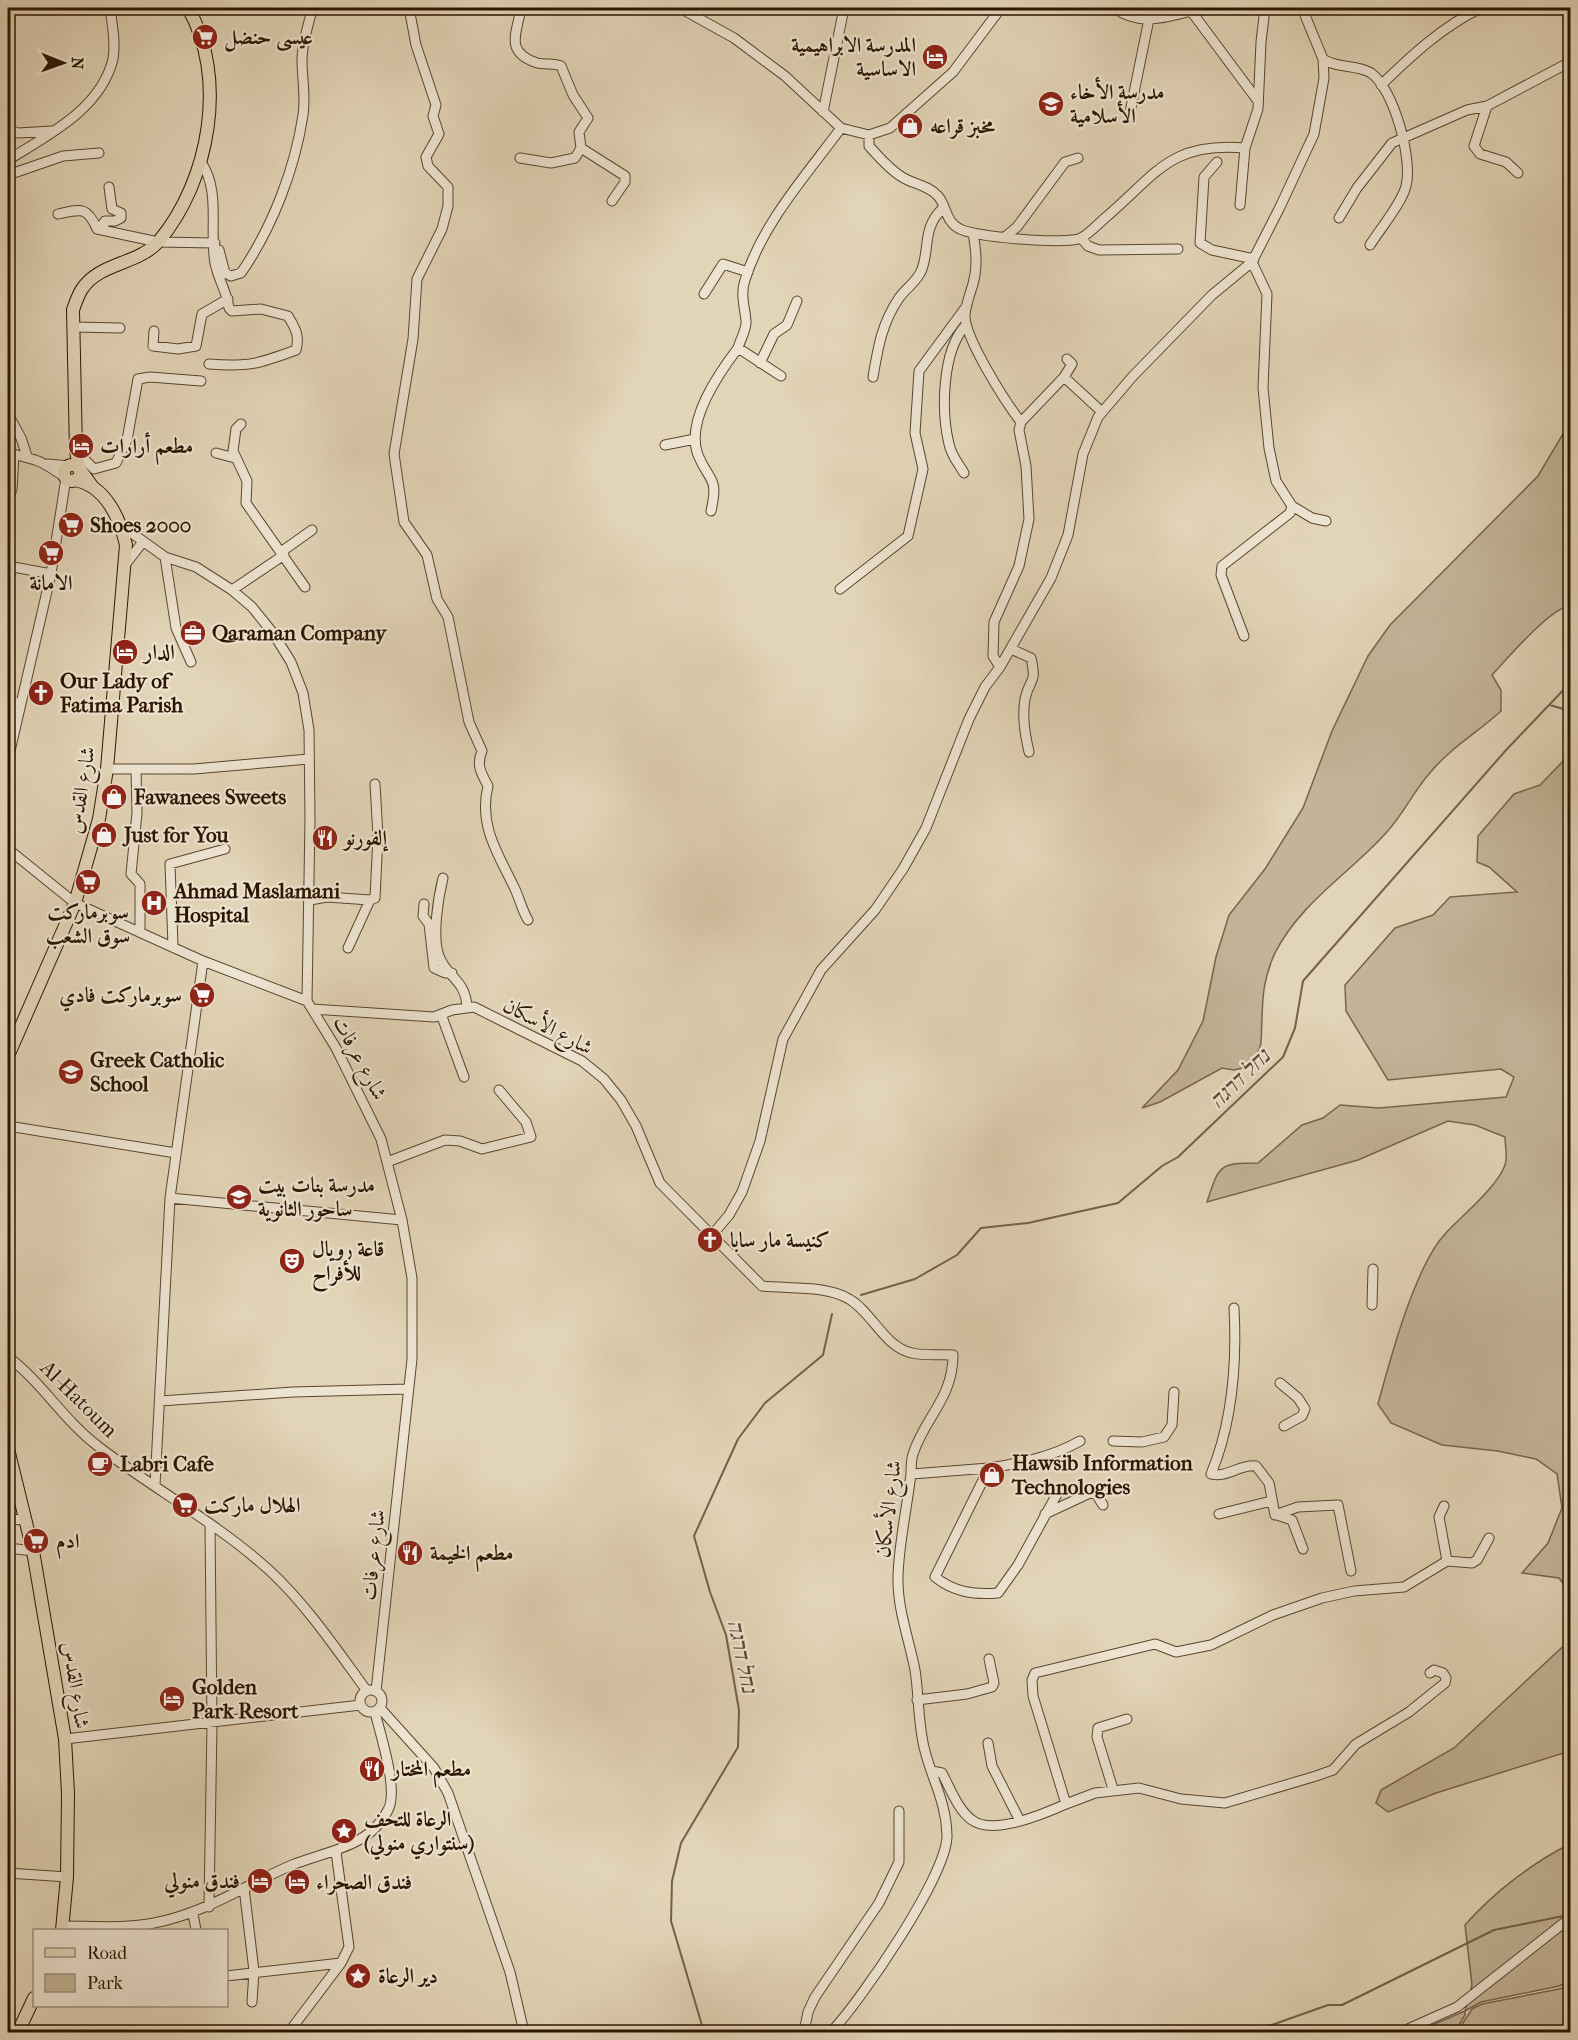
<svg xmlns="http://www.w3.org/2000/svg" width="1578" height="2040" viewBox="0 0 1578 2040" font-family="'IM FELL French Canon',Amiri,'Frank Ruhl Libre',serif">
  <rect width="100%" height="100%" fill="#e2d4b7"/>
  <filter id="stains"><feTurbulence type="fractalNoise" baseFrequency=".00333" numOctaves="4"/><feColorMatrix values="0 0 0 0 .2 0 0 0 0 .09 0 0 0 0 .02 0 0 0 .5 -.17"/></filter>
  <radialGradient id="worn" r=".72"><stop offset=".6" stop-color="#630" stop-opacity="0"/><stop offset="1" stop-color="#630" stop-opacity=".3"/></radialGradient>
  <path fill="#c3b498" stroke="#78644c" stroke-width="1.5" d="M1570 422V606C1551 607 1507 659 1492 675L1501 690V711C1476 734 1451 747 1429 774 1413 792 1403 815 1386 833 1350 873 1300 903 1275 953 1260 985 1263 1008 1261 1042 1261 1050 1253 1059 1250 1066L1234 1070 1222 1068 1160 1102 1142 1108 1178 1070 1203 1021 1216 957 1229 915 1265 869 1303 808 1332 731 1368 656 1390 625 1538 476Z
    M1570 754V1592L1559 1578 1522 1573 1548 1543 1562 1508 1557 1474 1536 1459 1498 1451 1442 1445 1391 1423 1378 1404C1390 1360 1415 1266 1445 1234 1460 1217 1504 1182 1506 1160 1507 1153 1505 1145 1505 1137L1475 1125 1448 1121 1358 1160 1207 1202C1219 1165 1219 1163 1258 1163L1302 1125 1323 1118 1340 1105 1379 1108 1506 1097 1514 1077 1501 1069 1388 1080 1346 1011 1345 985 1395 928 1433 915 1450 897 1517 892 1489 867 1477 862 1478 836 1514 794 1540 785Z
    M1570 1640V1751L1436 1793 1388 1812 1376 1803 1381 1790 1454 1748Z
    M1570 1844V1981L1559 1986 1481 2002 1465 2011V2015L1455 2032H1416L1465 2011 1472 1985 1465 1925C1493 1893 1532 1863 1570 1844Z
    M1570 1985V2032H1457L1472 2009 1482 2004 1559 1989Z"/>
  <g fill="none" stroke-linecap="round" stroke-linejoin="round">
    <path stroke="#746149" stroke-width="2" d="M1550 705 1570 711
      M861 1295 915 1279 957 1255 981 1228 1028 1223 1118 1203 1162 1166 1178 1157 1283 1057 1295 1028 1303 981 1507 749 1570 683
      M704 2032 671 1921 672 1881 681 1843 738 1747 739 1710 726 1635 710 1592 694 1536 738 1439 765 1403 823 1355 832 1314
      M1252 2032 1328 2005H1342L1494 1930 1568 1915"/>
    <g stroke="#5a452e" stroke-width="11">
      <path id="minor" d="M409 8 416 45 436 105 433 116 439 134 426 157 428 166 448 187V206L442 229 417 279 413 339 394 454 404 522 427 555 437 599 448 617 469 722 482 751C476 765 481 773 488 786 478 826 499 855 515 889 520 900 522 910 528 920
        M680 8 734 38 785 76 841 128 869 135 890 128 953 72 1001 8
        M1115 8C1137 26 1166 18 1191 11L1258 101
        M1323 59C1337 69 1357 64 1371 73 1394 89 1413 160 1406 186 1402 203 1380 229 1370 245
        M1381 85C1412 55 1443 26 1481 8
        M1487 106 1570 62
        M823 112 844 8
        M1129 117 1149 19
        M8 129 18 133 52 131
        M869 135V146C879 157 889 169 902 177 913 184 928 185 938 196 947 206 945 222 960 229 975 237 1066 245 1081 238 1089 234 1098 224 1105 218 1157 174 1169 142 1245 148
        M581 148 625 176V182L612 201
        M520 158 551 163 575 158 581 148 579 132 588 118 573 95 561 66C554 63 545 65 537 63 504 52 517 33 521 8
        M8 160C48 135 101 109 113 59 116 42 112 24 110 8
        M201 162C221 191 209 230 215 263 218 279 227 292 229 308L232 311 261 309 288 316C295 328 300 335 296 350 258 364 249 367 209 364
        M1217 162 1204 177 1200 243 1212 250 1254 259
        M8 175 63 156 99 153
        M1240 205 1245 148 1258 109 1261 42 1265 8
        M58 214C81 209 87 206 97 229L158 242 215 243
        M1339 218 1357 188 1392 143 1467 110 1487 106 1474 146 1480 154 1506 162 1518 173
        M106 231 102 225 105 221H115L121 218V213L112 209 109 187
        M973 233C976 250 978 266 973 284 970 294 966 304 965 315 964 337 1006 403 1021 422L1019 430 1026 466 1029 519 1019 566 994 622 993 656 1000 667
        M1006 236 1017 227 1065 162 1078 158
        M1081 238 1088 246 1099 250 1178 249
        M219 250 225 273 231 276 241 273C272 228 295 169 303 115 306 97 302 79 302 60 302 44 308 26 312 10
        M1252 262 1267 294 1263 388 1269 448 1276 481 1292 506 1312 518 1326 521
        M704 294 723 264 748 272
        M74 327 120 328
        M154 331 153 346 178 349 196 346 202 314 228 299
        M760 363 774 334 787 325 797 301
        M781 376 738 348C740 340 747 329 746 321 745 308 740 294 745 280 762 224 807 174 841 128
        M873 377C878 347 882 323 899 298 906 288 918 281 922 269 930 247 922 228 943 208
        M1064 377 1102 412
        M8 414 21 438 27 456
        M1021 422 1064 377 1072 364 1067 359
        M241 424 236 429 233 451 247 481 246 503 305 587
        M665 445 695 439
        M76 451 94 469 116 463 127 440 138 379 150 377 201 381
        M8 453C39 460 40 460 66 478L51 574 10 751 8 800
        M216 453 235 458
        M48 464 69 466
        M964 473C958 463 951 455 949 444 941 411 942 352 965 326
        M8 496 12 490 14 455
        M711 511C719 476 709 482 698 455 685 421 719 373 738 348
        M122 526 165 557 196 567 232 590 252 607 273 633 291 662 303 693 309 730 310 818 307 1001 336 1048 381 1139 402 1220 412 1278V1359L376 1691
        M281 552 312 530
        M165 557 176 628 191 662
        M125 565 142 543
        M8 566 51 574
        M8 579 12 567
        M840 589 908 536 923 469 915 433 919 371 966 307
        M232 590 284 555
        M1244 636 1221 575 1222 566 1290 513 1292 506
        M1011 649 1031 658C1037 686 1030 676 1025 699 1022 717 1025 734 1029 752
        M8 708 21 701
        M107 769H194L309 759
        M136 770 137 813 131 874 140 884V932
        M8 849 75 903 203 961 307 1001
        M443 878C438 898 432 937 439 956 446 977 466 979 467 1008
        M310 900 327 897 370 900 375 898 378 836 375 784
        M424 904 423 916 429 924 434 968 445 973H452
        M173 946 170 864 225 849
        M348 948 370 900
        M312 1009 434 1017 452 1010 474 1007 582 1061 604 1079 621 1100 636 1126 660 1183 762 1286C789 1289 826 1285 849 1299 872 1312 885 1348 912 1353 925 1356 940 1354 953 1355 953 1398 925 1417 913 1454 910 1463 912 1473 910 1481 906 1513 899 1544 898 1576 897 1608 909 1639 915 1670 919 1696 918 1722 924 1747 931 1778 946 1800 947 1835 948 1874 860 2002 831 2032
        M441 1014 464 1077
        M8 1126 176 1153
        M387 1162 445 1140 460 1141 482 1149 531 1137 526 1122 499 1090
        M170 1198 402 1220
        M712 1235 729 1215 742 1192 760 1141 783 1039 821 970 875 910 903 869 926 828 969 719 985 687 1000 667 1051 578 1068 535 1083 454 1098 417 1133 376 1212 295 1252 262 1280 207 1314 134 1324 78 1323 59 1302 8
        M1372 1305 1373 1269
        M1234 1308C1237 1364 1233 1421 1211 1474 1227 1478 1240 1464 1256 1466L1269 1483 1275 1515
        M8 1357C42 1382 64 1421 99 1447 154 1489 217 1523 269 1570 306 1604 337 1650 367 1691
        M1280 1383 1298 1398 1305 1409 1302 1416 1284 1426
        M160 1401 293 1392 408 1389
        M1113 1441 1142 1442 1164 1437 1172 1425 1174 1392
        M989 1468C1021 1463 1052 1457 1080 1441
        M912 1474 989 1468 935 1577C954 1592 973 1595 998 1593L1018 1565 1057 1494
        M155 1485 170 1198 203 961
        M1444 1506 1439 1517 1447 1561
        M1045 1514 1090 1493 1096 1494 1103 1505
        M1219 1514 1271 1501
        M1275 1515 1298 1507 1338 1505 1351 1571
        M1277 1515 1292 1520 1303 1549
        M8 1519 25 1520
        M8 1548 33 1551
        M360 1701a11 11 0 1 1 22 0a11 11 0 1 1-22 0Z
        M917 1700 967 1694 992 1687 994 1683 989 1659
        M380 1708 434 1768 448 1793 510 1972 524 2032
        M65 1739 361 1705
        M988 1743 992 1766 1020 1821
        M932 1771 942 1773C950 1788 958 1810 972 1820 993 1836 1046 1813 1066 1804L1033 1696 1032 1680 1035 1673 1155 1644 1176 1652 1211 1645 1273 1615 1322 1598 1354 1591 1404 1587 1447 1561 1472 1563 1477 1560 1489 1538
        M1113 1789 1097 1737 1098 1728 1127 1719
        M1066 1804 1095 1793 1139 1788 1181 1799 1225 1803 1316 1776 1333 1770 1356 1744 1409 1712 1445 1683 1446 1678 1443 1673 1434 1670 1430 1673
        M8 1873 67 1877
        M244 1888 254 1971 252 2002
        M209 1907 212 1724 210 1524
        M193 1914 196 1930
        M63 1926C93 1926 125 1929 154 1923 206 1913 245 1885 292 1865 327 1851 370 1847 388 1810 399 1790 380 1734 375 1712
        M226 1976 341 1963
        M289 2032 341 1963 349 1947 336 1852
        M804 2032 808 2012 815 1997 879 1903 899 1862V1811
        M1401 2032 1457 2007 1570 1918"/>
    </g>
    <g stroke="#2c1500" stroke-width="14">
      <path id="major" d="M64 473a8 8 0 1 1 16 0a8 8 0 1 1-16 0Z
        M92 486 79 468 76 451 73 310C75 304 78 295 82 289 100 262 138 265 159 241 210 180 228 77 188 8
        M8 1056 75 903 99 819 107 769 126 545C120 519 106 486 75 480
        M8 1449 33 1551 65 1739 68 1793 67 1877 62 1930
        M18 2032 34 1998"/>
    </g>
    <use href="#minor" stroke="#ece3d0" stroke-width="9"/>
    <use href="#major" stroke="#e2d4b7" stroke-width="12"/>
  </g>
  <defs>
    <g id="supermarket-disc" transform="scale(1.35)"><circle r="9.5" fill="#8f2418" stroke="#ece3d0"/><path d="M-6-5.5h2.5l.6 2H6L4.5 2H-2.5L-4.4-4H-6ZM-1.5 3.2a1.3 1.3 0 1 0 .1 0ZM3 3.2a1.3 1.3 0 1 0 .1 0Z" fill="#fff"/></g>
    <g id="hotel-disc" transform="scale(1.35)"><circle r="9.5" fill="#8f2418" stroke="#ece3d0"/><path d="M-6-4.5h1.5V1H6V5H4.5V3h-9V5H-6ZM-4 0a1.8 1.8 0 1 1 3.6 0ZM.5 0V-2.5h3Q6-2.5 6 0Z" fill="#fff"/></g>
    <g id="school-disc" transform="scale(1.35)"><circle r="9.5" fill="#8f2418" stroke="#ece3d0"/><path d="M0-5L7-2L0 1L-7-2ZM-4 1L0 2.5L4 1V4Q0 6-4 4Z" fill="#fff"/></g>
    <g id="shop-disc" transform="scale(1.35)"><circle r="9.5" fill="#8f2418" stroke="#ece3d0"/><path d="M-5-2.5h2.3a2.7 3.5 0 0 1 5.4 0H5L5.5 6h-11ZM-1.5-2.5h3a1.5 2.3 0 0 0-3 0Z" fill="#fff"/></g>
    <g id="office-disc" transform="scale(1.35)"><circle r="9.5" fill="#8f2418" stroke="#ece3d0"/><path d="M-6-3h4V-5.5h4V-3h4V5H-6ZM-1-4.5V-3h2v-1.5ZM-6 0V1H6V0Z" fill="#fff"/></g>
    <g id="church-disc" transform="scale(1.35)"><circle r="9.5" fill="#8f2418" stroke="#ece3d0"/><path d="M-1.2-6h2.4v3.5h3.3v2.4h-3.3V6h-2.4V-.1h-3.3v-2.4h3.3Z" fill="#fff"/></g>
    <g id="restaurant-disc" transform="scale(1.35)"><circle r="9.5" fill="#8f2418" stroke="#ece3d0"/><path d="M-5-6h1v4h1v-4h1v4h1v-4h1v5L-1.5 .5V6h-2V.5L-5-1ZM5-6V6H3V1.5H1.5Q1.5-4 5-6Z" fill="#fff"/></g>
    <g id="hospital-disc" transform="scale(1.35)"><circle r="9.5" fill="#8f2418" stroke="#ece3d0"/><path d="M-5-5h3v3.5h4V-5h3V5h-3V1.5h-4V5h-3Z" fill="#fff"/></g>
    <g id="theatre-disc" transform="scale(1.35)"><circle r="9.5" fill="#8f2418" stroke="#ece3d0"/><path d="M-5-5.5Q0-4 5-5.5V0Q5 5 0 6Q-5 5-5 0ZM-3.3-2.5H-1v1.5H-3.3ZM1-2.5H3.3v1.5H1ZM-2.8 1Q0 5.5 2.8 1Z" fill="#fff"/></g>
    <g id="cafe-disc" transform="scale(1.35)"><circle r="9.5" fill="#8f2418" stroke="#ece3d0"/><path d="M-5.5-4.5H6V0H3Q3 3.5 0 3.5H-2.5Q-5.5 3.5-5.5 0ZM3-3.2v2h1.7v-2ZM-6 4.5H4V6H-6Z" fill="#fff"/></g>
    <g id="sight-disc" transform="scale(1.35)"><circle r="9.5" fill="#8f2418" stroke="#ece3d0"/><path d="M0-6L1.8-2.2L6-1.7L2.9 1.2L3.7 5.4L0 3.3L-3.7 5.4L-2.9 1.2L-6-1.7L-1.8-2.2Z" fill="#fff"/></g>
  </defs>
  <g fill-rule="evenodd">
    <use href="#supermarket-disc" x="205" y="37"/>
    <use href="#hotel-disc" x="935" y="57"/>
    <use href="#school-disc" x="1051" y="104"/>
    <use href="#shop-disc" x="910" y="126"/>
    <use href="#hotel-disc" x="81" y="446"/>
    <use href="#supermarket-disc" x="71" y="525"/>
    <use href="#supermarket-disc" x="51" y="553"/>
    <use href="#office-disc" x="193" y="633"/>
    <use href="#hotel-disc" x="125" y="652"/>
    <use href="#church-disc" x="41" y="693"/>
    <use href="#shop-disc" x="114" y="797"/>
    <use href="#shop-disc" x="104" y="835"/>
    <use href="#restaurant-disc" x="325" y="838"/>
    <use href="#supermarket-disc" x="88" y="882"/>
    <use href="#hospital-disc" x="154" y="903"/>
    <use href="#supermarket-disc" x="202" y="995"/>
    <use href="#school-disc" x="71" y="1072"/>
    <use href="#school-disc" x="239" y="1197"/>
    <use href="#church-disc" x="710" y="1240"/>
    <use href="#theatre-disc" x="292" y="1261"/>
    <use href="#cafe-disc" x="100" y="1464"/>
    <use href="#shop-disc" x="992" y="1475"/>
    <use href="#supermarket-disc" x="185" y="1505"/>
    <use href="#supermarket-disc" x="36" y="1541"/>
    <use href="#restaurant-disc" x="410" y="1553"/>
    <use href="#hotel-disc" x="172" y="1699"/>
    <use href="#restaurant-disc" x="372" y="1769"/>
    <use href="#sight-disc" x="344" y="1831"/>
    <use href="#hotel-disc" x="260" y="1881"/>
    <use href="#hotel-disc" x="297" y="1882"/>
    <use href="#sight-disc" x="358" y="1976"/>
  </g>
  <g text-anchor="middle" stroke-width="4.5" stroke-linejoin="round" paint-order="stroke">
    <g font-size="21" font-weight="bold" fill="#2c1500" stroke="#ece3d0" text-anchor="start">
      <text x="224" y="44">عيسى حنضل</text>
      <text x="916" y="52" text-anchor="end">المدرسة الابراهيمية<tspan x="916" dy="24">الاساسية</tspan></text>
      <text x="1070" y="99">مدرسة الأخاء<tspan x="1070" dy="24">الأسلامية</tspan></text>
      <text x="930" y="133">مخبز قراعه</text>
      <text x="100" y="453">مطعم أرارات</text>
      <text x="90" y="532">Shoes 2000</text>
      <text x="51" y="590" text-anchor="middle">الامانة</text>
      <text x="212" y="640">Qaraman Company</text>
      <text x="144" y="659">الدار</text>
      <text x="60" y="688">Our Lady of<tspan x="60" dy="24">Fatima Parish</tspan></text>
      <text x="134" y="804">Fawanees Sweets</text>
      <text x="124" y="842">Just for You</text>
      <text x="344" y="845">إلفورنو</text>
      <text x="174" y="898">Ahmad Maslamani<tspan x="174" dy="24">Hospital</tspan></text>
      <text x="88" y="919" text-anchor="middle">سوبرماركت<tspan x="88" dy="24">سوق الشعب</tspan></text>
      <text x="182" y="1002" text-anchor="end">سوبرماركت فادي</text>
      <text x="90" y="1067">Greek Catholic<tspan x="90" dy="24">School</tspan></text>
      <text x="258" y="1192">مدرسة بنات بيت<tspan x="258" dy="24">ساحور الثانوية</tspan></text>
      <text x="730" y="1247">كنيسة مار سابا</text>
      <text x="312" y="1256">قاعة رويال<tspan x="312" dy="24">للأفراح</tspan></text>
      <text x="1012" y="1470">Hawsib Information<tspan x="1012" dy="24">Technologies</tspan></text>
      <text x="120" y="1471">Labri Cafe</text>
      <text x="204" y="1512">الهلال ماركت</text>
      <text x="56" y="1548">ادم</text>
      <text x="430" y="1560">مطعم الخيمة</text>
      <text x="192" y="1694">Golden<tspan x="192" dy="24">Park Resort</tspan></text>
      <text x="392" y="1776">مطعم المختار</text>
      <text x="364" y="1826">الرعاة للتحف<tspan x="364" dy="24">(سنتواري منولي)</tspan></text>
      <text x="240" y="1888" text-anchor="end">فندق منولي</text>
      <text x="316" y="1889">فندق الصحراء</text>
      <text x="378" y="1983">دير الرعاة</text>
    </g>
    <g font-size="21" fill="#2c1500" stroke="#ece3d0">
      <text transform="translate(81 790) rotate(-81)" y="7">شارع القدس</text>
      <text transform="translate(548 1026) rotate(28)" y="7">شارع الأسكان</text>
      <text transform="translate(360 1058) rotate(62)" y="7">شارع عرفات</text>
      <text transform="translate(79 1399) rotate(45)" y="7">Al-Hatoum</text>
      <text transform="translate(888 1509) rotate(-83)" y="7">شارع الأسكان</text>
      <text transform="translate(373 1555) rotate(-84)" y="7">شارع عرفات</text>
      <text transform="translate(76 1685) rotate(81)" y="7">شارع القدس</text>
    </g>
    <g font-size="22" font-style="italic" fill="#5c4730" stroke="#ece3d0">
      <text transform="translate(1239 1078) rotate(-44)" y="8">נחל דרגה</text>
      <text transform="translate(743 1656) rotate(78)" y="8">נחל דרגה</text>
    </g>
  </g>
  <rect width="1578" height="2040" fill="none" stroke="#e2d4b7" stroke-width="30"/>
  <rect x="9" y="9" width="1560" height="2022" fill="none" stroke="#2c1500" stroke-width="3"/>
  <rect x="15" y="15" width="1548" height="2010" fill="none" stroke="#2c1500" stroke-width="1.5"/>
  <rect x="33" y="1929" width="195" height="78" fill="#ece3d0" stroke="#9f917d" stroke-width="1.5"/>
  <rect x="45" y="1948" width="30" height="9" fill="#e2d4b7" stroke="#9f917d" stroke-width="1.5"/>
  <text x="87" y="1959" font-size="18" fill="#2c1500">Road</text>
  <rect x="45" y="1974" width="30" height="18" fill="#c3b498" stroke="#9f917d" stroke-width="1.5"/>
  <text x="87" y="1989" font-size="18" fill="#2c1500">Park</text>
  <g transform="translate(63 63) rotate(91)" stroke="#ece3d0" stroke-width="4.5" paint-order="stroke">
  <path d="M0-4.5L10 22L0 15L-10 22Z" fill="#2c1500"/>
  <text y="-9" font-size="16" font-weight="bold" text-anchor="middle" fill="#2c1500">N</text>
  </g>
  <rect width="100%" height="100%" filter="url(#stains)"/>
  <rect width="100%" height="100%" fill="url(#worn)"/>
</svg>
